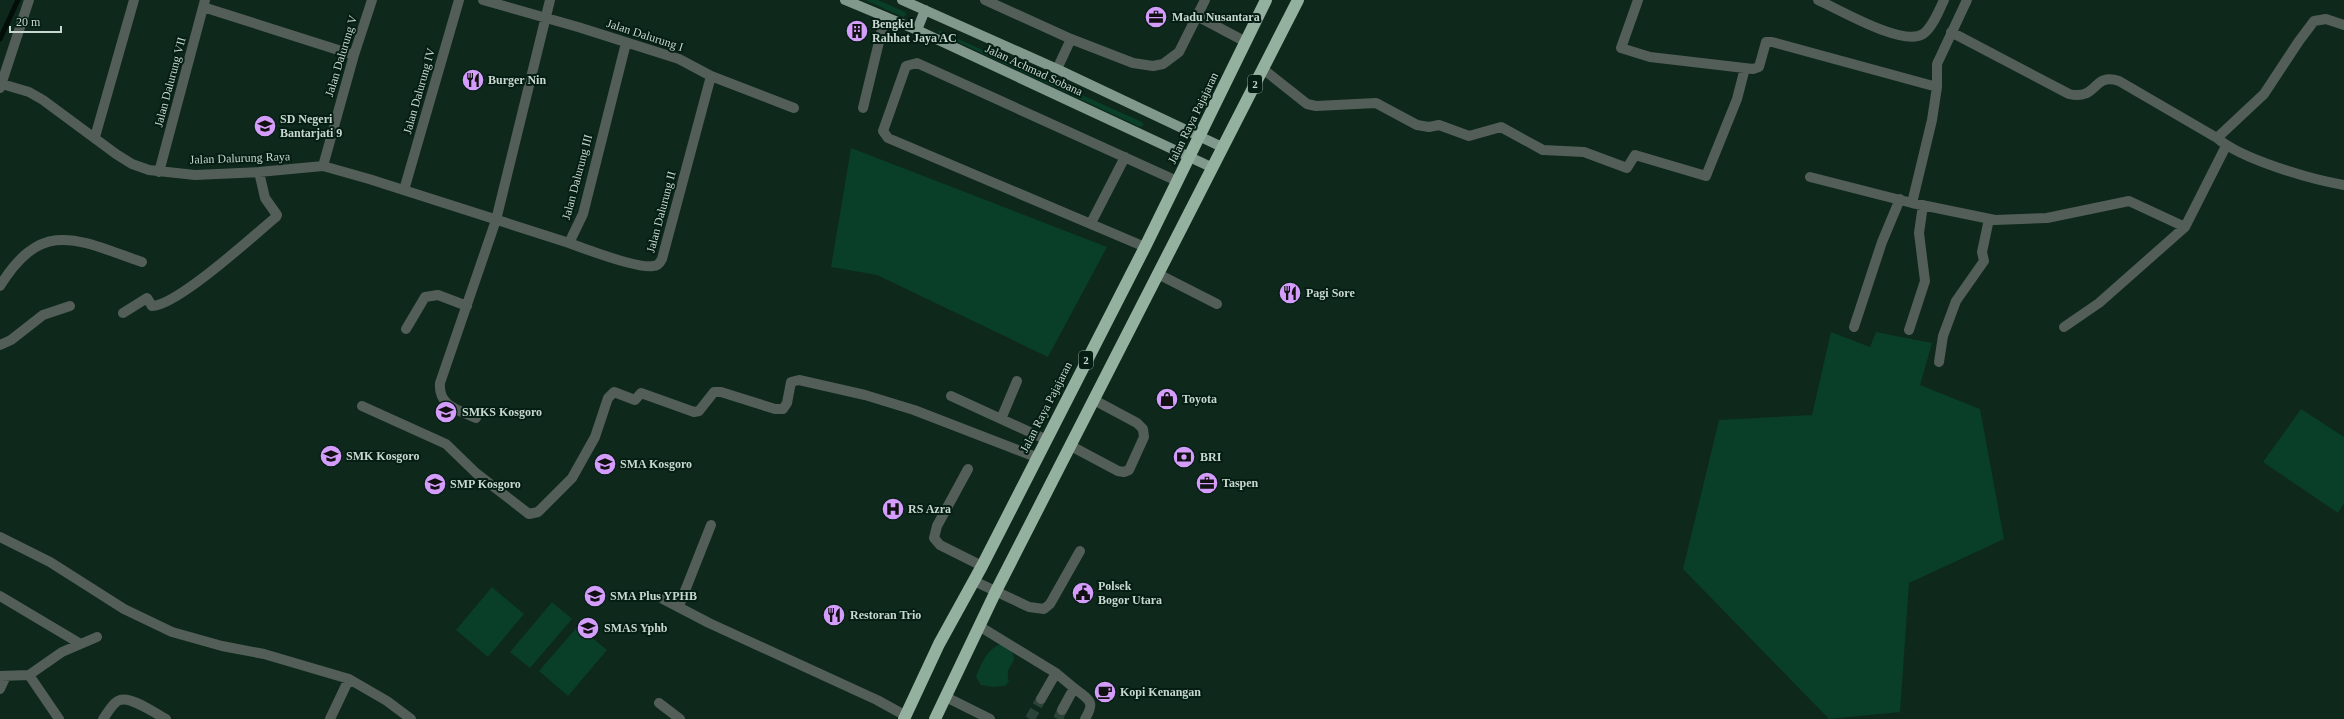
<svg xmlns="http://www.w3.org/2000/svg" width="2344" height="719" viewBox="0 0 2344 719" font-family="Georgia,serif">
  <rect width="100%" height="100%" fill="#0e281c"/>
  <path fill="#093e28" d="M865 0H878L905 12 906 15 903 17Z
    M938 30 1142 122 1144 125 1140 127 939 33Z
    M851 148 1107 247 1048 357 877 275 831 267Z
    M1831 332 1870 347 1876 332 1932 343 1920 385 1980 409 2004 539 1909 583 1900 712 1829 719 1683 569 1719 420 1812 415Z
    M2301 409 2344 437V503L2338 513 2263 462Z
    M492 587 524 614 488 657 456 630Z
    M552 602 572 619 530 668 510 652Z
    M578 626 607 650 568 696 539 671Z
    M1003 644C1028 664 1002 661 1009 681L1005 686 993 687 981 685 976 677C981 664 988 646 1003 644Z"/>
  <g fill="none" stroke-linecap="round" stroke-linejoin="round">
    <path stroke="#030e08" stroke-width="5" d="M0 39 18 0"/>
    <path stroke="#2a4237" stroke-width="10" stroke-dasharray="10 5" stroke-linecap="butt" d="M1030 719 1041 699
      M1058 719 1062 710"/>
    <path stroke="#525e57" stroke-width="10" d="M483 0 578 27 679 59 711 76 794 108
      M985 0 1071 39 1133 63 1153 66 1163 64 1179 52 1205 0
      M1638 0 1621 48 1650 57 1753 69 1759 67 1766 42H1772L1937 87
      M1818 0C1840 10 1903 47 1923 34 1933 27 1939 10 1944 0
      M203 7 354 55
      M1197 16 1246 42
      M1951 32 2069 94C2098 101 2092 72 2119 81L2217 138C2241 159 2312 180 2344 185
      M1057 69 1071 39
      M1263 69 1307 104 1316 106 1376 103 1417 125 1429 127 1439 125 1469 136 1501 127 1543 150 1584 152 1627 168 1635 155 1706 176 1737 99 1745 68
      M2 84 29 92 43 100 116 154 132 164 149 170 195 175 259 172 323 166 369 179 569 243 583 214 626 43
      M0 88 29 0
      M863 108 885 17
      M95 137 134 0
      M2217 138 2264 94 2299 41 2314 21 2326 19 2344 25
      M323 166 354 55 372 0
      M159 172 205 0
      M1810 177 1912 203 1995 220 2047 218 2129 201 2185 227
      M404 190 459 0
      M1912 203 1932 120 1937 87V64L1967 0
      M1091 223 1125 157
      M569 243C585 249 638 269 653 266 657 266 660 263 662 259L711 76
      M1145 247 888 138 883 131 906 66 917 63 1177 181
      M1158 274 1217 304
      M0 286C43 216 80 241 142 262
      M123 313 147 298 152 306C177 306 253 236 276 217L277 215 265 198 259 172
      M1854 327 1882 242 1900 199
      M2064 327 2099 303 2185 227 2226 146
      M406 329 425 297 438 295 467 306
      M1909 330 1925 281 1919 233 1923 205
      M0 345 11 340 43 315 70 306
      M1939 362 1943 336 1956 301 1984 261 1982 252 1989 219
      M951 396 1045 439
      M362 406 446 444 476 473 529 514 538 512 572 478 595 437 608 398 614 392 635 400 641 393 694 412 699 411 714 392H721L775 409H783L787 403 791 382 799 380 865 395 914 410 1036 457
      M476 418C458 410 438 406 440 383L496 220 550 0
      M1001 419 1017 381
      M1071 446 1118 471 1124 472 1129 470 1144 437 1143 429 1137 423 1094 400
      M968 469 937 526 934 538 940 545 982 566
      M0 537 50 562 124 609 172 632 222 646 264 654 349 679 387 701 411 719
      M974 581 1029 607 1044 609 1050 604 1080 551
      M0 596 79 643
      M663 599 709 623 877 700 906 716
      M679 606 711 525
      M979 626 1056 673 1041 699
      M1056 673 1074 688 1062 710
      M29 675 62 652 97 637
      M29 675 59 719
      M0 676 29 675
      M1074 688C1089 700 1096 701 1085 719
      M0 689 6 676
      M946 697 990 719
      M659 703 680 719
      M103 719C107 714 113 702 120 700 131 696 156 714 166 719
      M330 719 349 679"/>
    <path stroke="#81998c" stroke-width="10" d="M845 0 917 30 1211 167
      M902 0 1057 69 1222 147
      M917 30 925 10"/>
    <path stroke="#94b1a0" stroke-width="12" d="M904 719 939 644 982 566 1145 247 1266 0
      M935 719 996 591 1298 0"/>
  </g>
  <defs>
    <g id="office-disc" transform="scale(1.15)"><circle r="9.5" fill="#d49cfb" stroke="#051e13"/><path d="M-6-3h4V-5.5h4V-3h4V5H-6ZM-1-4.5V-3h2v-1.5ZM-6 0V1H6V0Z" fill="#111"/></g>
    <g id="building-disc" transform="scale(1.15)"><circle r="9.5" fill="#d49cfb" stroke="#051e13"/><path d="M-4-6H4V6H1V3H-1V6H-4ZM-2.5-4.3h1.7v1.8h-1.7ZM.8-4.3h1.7v1.8H.8ZM-2.5-1h1.7V.8h-1.7ZM.8-1h1.7V.8H.8Z" fill="#111"/></g>
    <g id="restaurant-disc" transform="scale(1.15)"><circle r="9.5" fill="#d49cfb" stroke="#051e13"/><path d="M-5-6h1v4h1v-4h1v4h1v-4h1v5L-1.5 .5V6h-2V.5L-5-1ZM5-6V6H3V1.5H1.5Q1.5-4 5-6Z" fill="#111"/></g>
    <g id="school-disc" transform="scale(1.15)"><circle r="9.5" fill="#d49cfb" stroke="#051e13"/><path d="M0-5L7-2L0 1L-7-2ZM-4 1L0 2.5L4 1V4Q0 6-4 4Z" fill="#111"/></g>
    <g id="shop-disc" transform="scale(1.15)"><circle r="9.5" fill="#d49cfb" stroke="#051e13"/><path d="M-5-2.5h2.3a2.7 3.5 0 0 1 5.4 0H5L5.5 6h-11ZM-1.5-2.5h3a1.5 2.3 0 0 0-3 0Z" fill="#111"/></g>
    <g id="bank-disc" transform="scale(1.15)"><circle r="9.5" fill="#d49cfb" stroke="#051e13"/><path d="M-6-4H6V4H-6ZM0-2.3a2.3 2.3 0 1 0 0 4.6a2.3 2.3 0 1 0 0-4.6Z" fill="#111"/></g>
    <g id="hospital-disc" transform="scale(1.15)"><circle r="9.5" fill="#d49cfb" stroke="#051e13"/><path d="M-5-5h3v3.5h4V-5h3V5h-3V1.5h-4V5h-3Z" fill="#111"/></g>
    <g id="civic-disc" transform="scale(1.15)"><circle r="9.5" fill="#d49cfb" stroke="#051e13"/><path d="M-.6-6.5H3V-4.5H.6V-3L4-1V1h2V6H-6V1h2V-1L-.6-3ZM-1.2 2.5V6h2.4V2.5Z" fill="#111"/></g>
    <g id="cafe-disc" transform="scale(1.15)"><circle r="9.5" fill="#d49cfb" stroke="#051e13"/><path d="M-5.5-4.5H6V0H3Q3 3.5 0 3.5H-2.5Q-5.5 3.5-5.5 0ZM3-3.2v2h1.7v-2ZM-6 4.5H4V6H-6Z" fill="#111"/></g>
  </defs>
  <g fill-rule="evenodd">
    <use href="#office-disc" x="1156" y="17"/>
    <use href="#building-disc" x="857" y="31"/>
    <use href="#restaurant-disc" x="473" y="80"/>
    <use href="#school-disc" x="265" y="126"/>
    <use href="#restaurant-disc" x="1290" y="293"/>
    <use href="#shop-disc" x="1167" y="399"/>
    <use href="#school-disc" x="446" y="412"/>
    <use href="#school-disc" x="331" y="456"/>
    <use href="#bank-disc" x="1184" y="457"/>
    <use href="#school-disc" x="605" y="464"/>
    <use href="#office-disc" x="1207" y="483"/>
    <use href="#school-disc" x="435" y="484"/>
    <use href="#hospital-disc" x="893" y="509"/>
    <use href="#civic-disc" x="1083" y="593"/>
    <use href="#school-disc" x="595" y="596"/>
    <use href="#restaurant-disc" x="834" y="615"/>
    <use href="#school-disc" x="588" y="628"/>
    <use href="#cafe-disc" x="1105" y="692"/>
  </g>
  <g text-anchor="middle" stroke-width="4" stroke-linejoin="round" paint-order="stroke">
    <g fill="#051e13" stroke="#8ea097" stroke-width="1">
      <rect x="1248" y="75" width="14" height="18" rx="3"/>
      <rect x="1079" y="351" width="14" height="18" rx="3"/>
    </g>
    <g font-size="11" font-weight="bold" fill="#c8d7cf">
      <text x="1255" y="88">2</text>
      <text x="1086" y="364">2</text>
    </g>
    <g font-size="12" font-weight="bold" fill="#c8d7cf" stroke="#051e13" text-anchor="start">
      <text x="1172" y="21">Madu Nusantara</text>
      <text x="872" y="28">Bengkel<tspan x="872" dy="14">Rahhat Jaya AC</tspan></text>
      <text x="488" y="84">Burger Nin</text>
      <text x="280" y="123">SD Negeri<tspan x="280" dy="14">Bantarjati 9</tspan></text>
      <text x="1306" y="297">Pagi Sore</text>
      <text x="1182" y="403">Toyota</text>
      <text x="462" y="416">SMKS Kosgoro</text>
      <text x="346" y="460">SMK Kosgoro</text>
      <text x="1200" y="461">BRI</text>
      <text x="620" y="468">SMA Kosgoro</text>
      <text x="1222" y="487">Taspen</text>
      <text x="450" y="488">SMP Kosgoro</text>
      <text x="908" y="513">RS Azra</text>
      <text x="1098" y="590">Polsek<tspan x="1098" dy="14">Bogor Utara</tspan></text>
      <text x="610" y="600">SMA Plus YPHB</text>
      <text x="850" y="619">Restoran Trio</text>
      <text x="604" y="632">SMAS Yphb</text>
      <text x="1120" y="696">Kopi Kenangan</text>
    </g>
    <g font-size="12" fill="#c8d7cf" stroke="#051e13">
      <text transform="translate(645 35) rotate(18)" y="4">Jalan Dalurung I</text>
      <text transform="translate(341 56) rotate(-73)" y="4">Jalan Dalurung V</text>
      <text transform="translate(1034 70) rotate(25)" y="4">Jalan Achmad Sobana</text>
      <text transform="translate(170 82) rotate(-75)" y="4">Jalan Dalurung VII</text>
      <text transform="translate(419 91) rotate(-74)" y="4">Jalan Dalurung IV</text>
      <text transform="translate(1193 118) rotate(-64)" y="4">Jalan Raya Pajajaran</text>
      <text transform="translate(240 158) rotate(-2)" y="4">Jalan Dalurung Raya</text>
      <text transform="translate(577 177) rotate(-75)" y="4">Jalan Dalurung III</text>
      <text transform="translate(661 212) rotate(-75)" y="4">Jalan Dalurung II</text>
      <text transform="translate(1046 407) rotate(-63)" y="4">Jalan Raya Pajajaran</text>
    </g>
  </g>
  <path d="M10 26v6h51v-6" fill="none" stroke="#c8d7cf" stroke-width="2"/>
  <text x="16" y="26" font-size="12" fill="#c8d7cf" stroke="#051e13" stroke-width="3" paint-order="stroke">20 m</text>
</svg>
